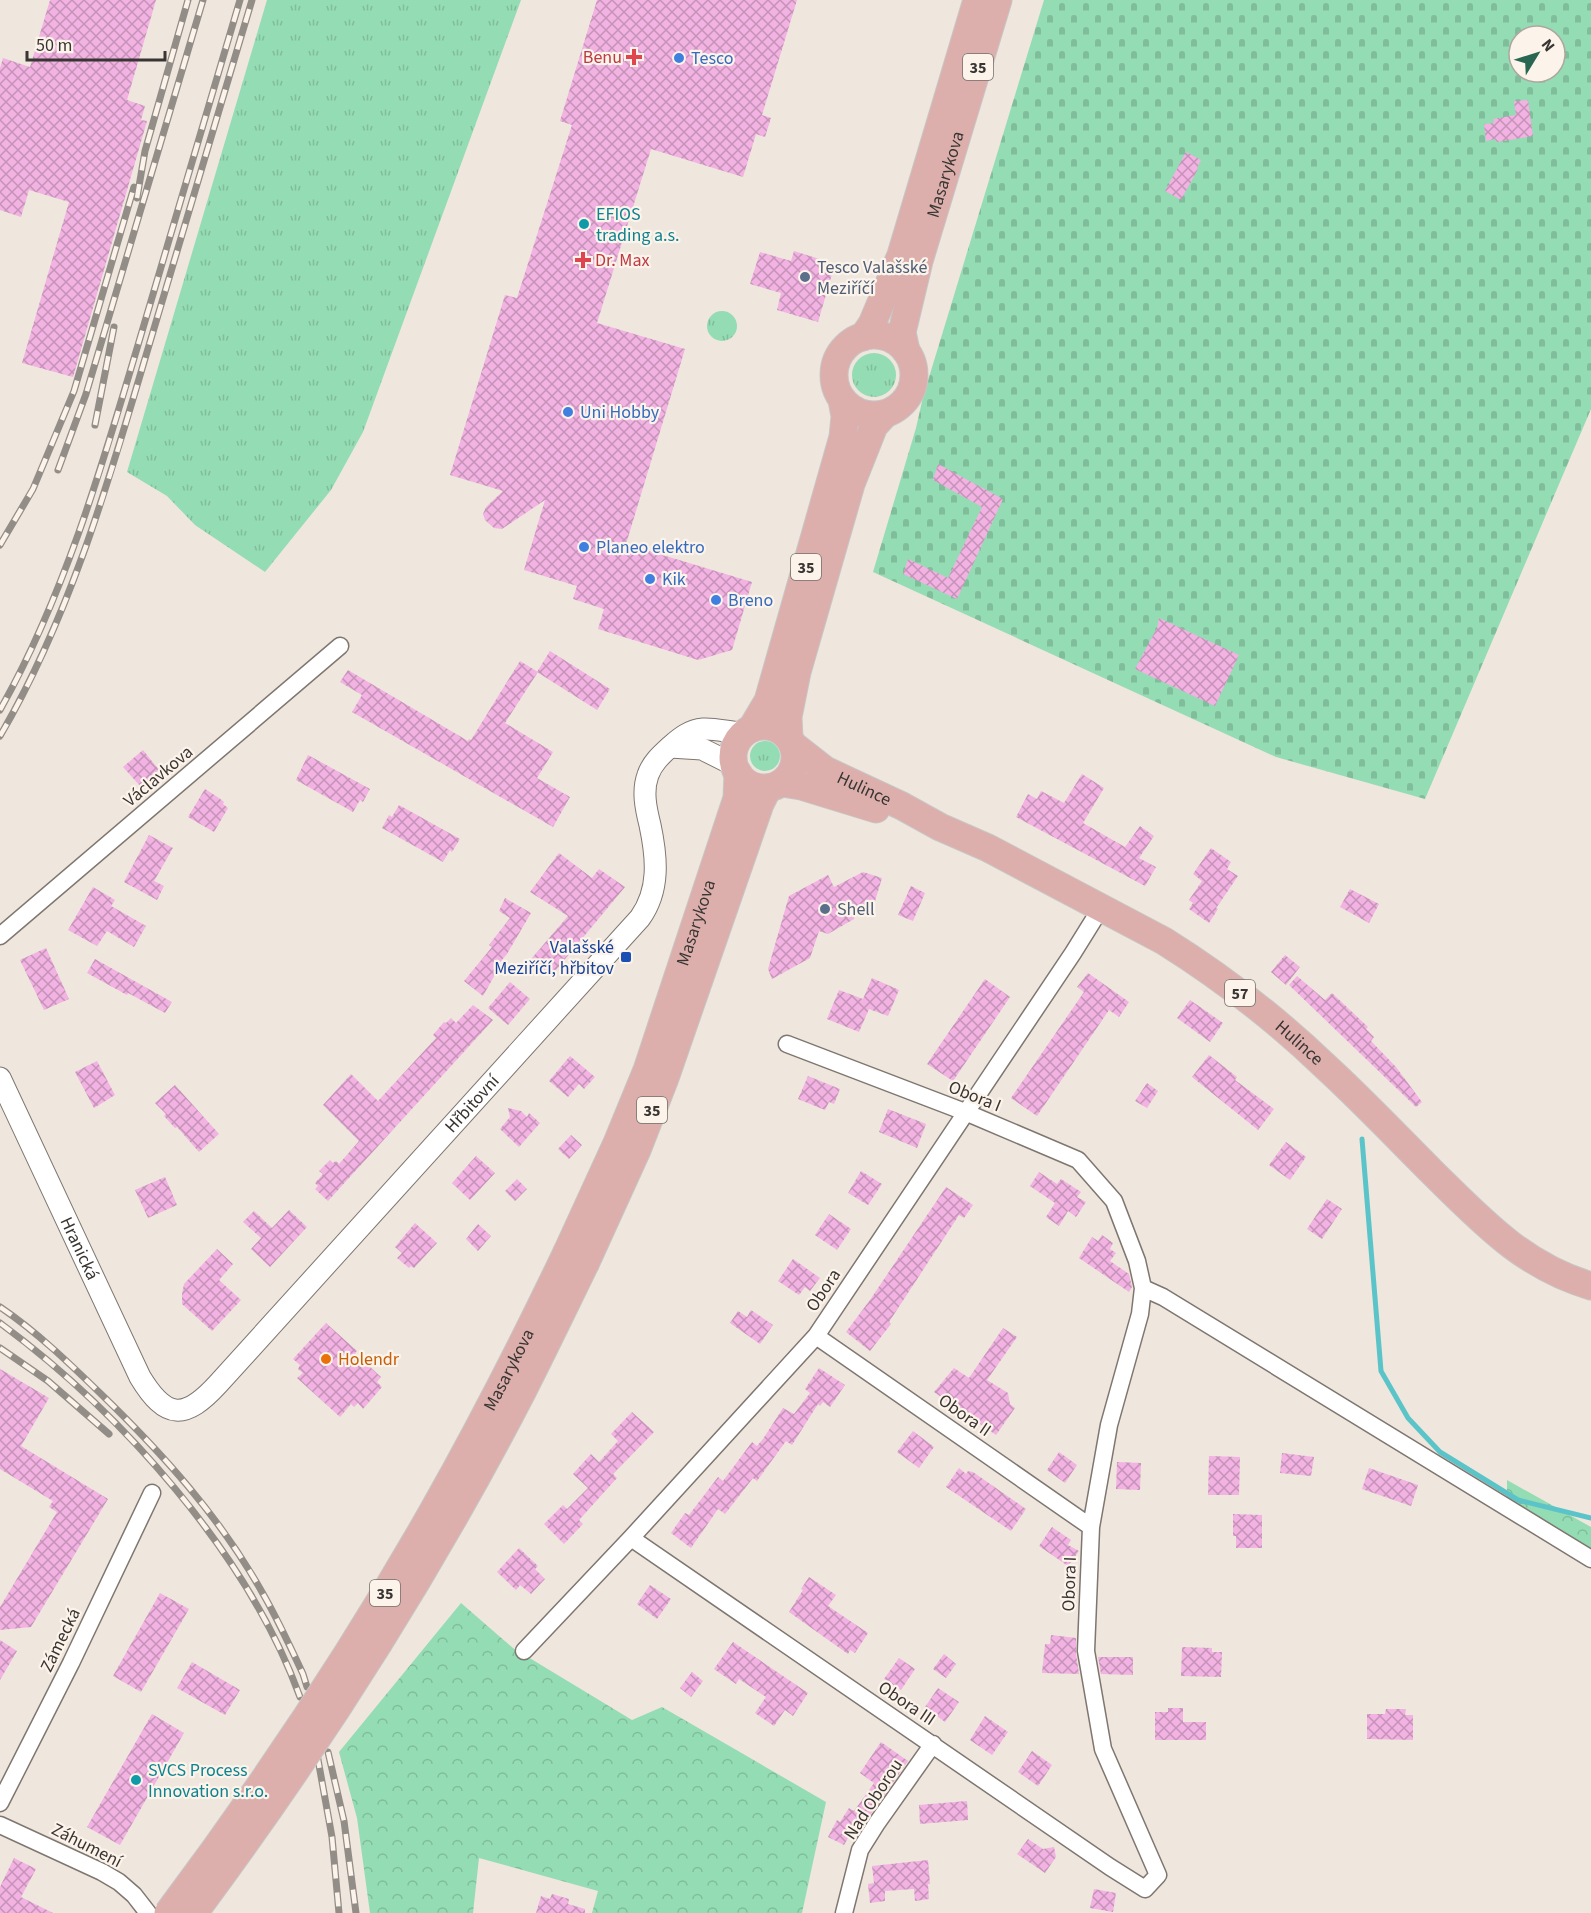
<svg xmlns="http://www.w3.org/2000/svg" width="1591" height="1913" viewBox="0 0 1591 1913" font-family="'Source Sans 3',sans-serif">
  <defs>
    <pattern id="grass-tufts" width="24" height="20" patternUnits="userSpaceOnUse" patternTransform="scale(1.5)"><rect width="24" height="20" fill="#94dcb3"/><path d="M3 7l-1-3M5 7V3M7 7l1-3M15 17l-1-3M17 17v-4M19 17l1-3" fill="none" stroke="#80bd9a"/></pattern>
    <pattern id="forest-crowns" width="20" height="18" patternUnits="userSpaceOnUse" patternTransform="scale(1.5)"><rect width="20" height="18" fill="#94dcb3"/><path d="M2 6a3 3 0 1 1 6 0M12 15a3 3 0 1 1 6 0" fill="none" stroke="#80bd9a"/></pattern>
    <pattern id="cemetery-stones" width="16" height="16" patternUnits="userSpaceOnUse" patternTransform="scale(1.5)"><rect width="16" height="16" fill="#94dcb3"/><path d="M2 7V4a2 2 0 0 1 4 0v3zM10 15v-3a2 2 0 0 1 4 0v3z" fill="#80bd9a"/></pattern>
    <pattern id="building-cross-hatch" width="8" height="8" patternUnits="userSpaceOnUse" patternTransform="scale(1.5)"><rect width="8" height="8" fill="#f2b2e2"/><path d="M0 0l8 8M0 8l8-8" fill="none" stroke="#c592b8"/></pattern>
  </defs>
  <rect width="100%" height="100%" fill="#efe6de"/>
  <path fill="url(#grass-tufts)" d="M267 0H521L363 432 331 490 265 572 195 525 167 496 127 472Z
    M707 326a15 15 0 1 1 30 0a15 15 0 1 1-30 0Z
    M852 375a22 22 0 1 1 44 0a22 22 0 1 1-44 0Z
    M750 756a15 15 0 1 1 30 0a15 15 0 1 1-30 0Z"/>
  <path fill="url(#forest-crowns)" d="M1507 1480 1591 1527V1557L1507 1509Z
    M461 1603 513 1648 632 1720 662 1707 826 1802 802 1913H592L598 1891 479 1858 473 1913H370L357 1818 339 1752Z"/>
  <path fill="url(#cemetery-stones)" fill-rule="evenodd" d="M1044 0H1591V409L1425 799 1276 757 873 572 916 428 923 397ZM1519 36H1555V72H1519Z"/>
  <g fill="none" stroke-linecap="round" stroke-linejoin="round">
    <path stroke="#5bc4c8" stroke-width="5" d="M1362 1139 1381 1371 1408 1418 1440 1452 1518 1500 1591 1518"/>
  </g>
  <path fill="url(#building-cross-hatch)" d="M50 0H156L127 100 145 106 141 120 147 121 73 377 22 363 69 202 29 190 21 217 0 210V68L3 58 30 67Z
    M597 0H797L762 115 771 118 765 137 756 134 743 177 651 149 597 323 685 349 626 544 752 582 732 650 698 660 598 629 604 609 573 599 577 586 524 570 545 500 502 529 494 528 485 520 483 514 486 507 503 491 450 475 505 295 517 298 572 125 560 121Z
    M1528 100 1533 136 1497 142 1495 139 1486 141 1484 124 1494 123 1493 119 1516 115 1514 101Z
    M1186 152 1201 160 1197 168 1198 169 1181 200 1165 191Z
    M794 251 835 264 818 322 777 310 781 293 750 284 760 252 791 261Z
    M938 464 1003 499 957 599 903 574 908 559 948 578 982 507 933 480Z
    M1159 618 1239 655 1215 706 1135 669 1157 628Z
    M550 651 610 689 597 710 537 672Z
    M520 661 538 672 505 723 553 752 537 778 570 797 553 827 352 712 362 695 340 682 348 670 468 741 469 739 471 740Z
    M143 750 159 770 141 787 123 767Z
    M308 755 370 789 363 802 360 800 353 812 296 780Z
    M1082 774 1104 788 1083 823 1125 847 1140 826 1154 836 1139 858 1156 867 1145 886 1016 817 1028 794 1037 799 1041 791 1064 803Z
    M205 789 219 798 224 802 223 804 228 808 214 832 188 817Z
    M399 805 460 839 452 852 450 850 443 862 382 828 389 815 392 817Z
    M149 835 173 848 154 881 164 886 157 900 124 882Z
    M1211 848 1231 862 1227 869 1238 876 1219 904 1216 908 1218 909 1209 923 1189 909 1193 903 1189 900 1202 881 1193 874Z
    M559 853 592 878 599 869 625 887 551 976 532 958 568 916 530 892Z
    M863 872 882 878 872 911 858 907 854 919 828 934 819 931 810 958 772 979 768 969 789 896 828 875 834 887Z
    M911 886 925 893 913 921 898 915Z
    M93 887 115 900 111 906 146 926 134 947 107 931 97 946 68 930Z
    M1350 889 1379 904 1369 923 1340 907Z
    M505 898 531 913 507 954 495 968 497 971 483 996 464 981 492 947 489 945 510 918 499 911Z
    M46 948 69 999 44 1010 20 960Z
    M1285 955 1300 967 1286 985 1271 972Z
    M95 959 172 1002 165 1013 128 993 127 995 87 973Z
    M1088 973 1129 1002 1119 1017 1109 1010 1037 1116 1011 1098 1084 992 1077 987Z
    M1297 976 1325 1000 1332 993 1368 1027 1366 1029 1374 1037 1371 1041 1396 1067 1422 1102 1416 1107 1289 985Z
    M872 978 899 990 888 1016 869 1009 859 1032 827 1019 839 990 863 999Z
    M985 979 1010 997 953 1081 927 1064Z
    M510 982 530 999 508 1025 488 1008Z
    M1190 1000 1223 1023 1210 1042 1177 1018Z
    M473 1005 493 1020 328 1201 315 1189 318 1186 315 1183 323 1174 319 1171 330 1160 333 1163 336 1161 339 1164 359 1141 323 1105 351 1074 378 1101 436 1038 433 1035 444 1022 446 1023 451 1018 456 1023Z
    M1209 1055 1237 1077 1235 1080 1274 1109 1258 1130 1192 1077Z
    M570 1056 595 1077 584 1089 579 1084 568 1097 549 1081Z
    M97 1061 115 1095 94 1108 75 1072Z
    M808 1076 840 1089 834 1104 829 1102 825 1110 798 1099Z
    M1147 1083 1158 1091 1147 1108 1135 1101Z
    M175 1085 219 1134 199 1152 177 1127 175 1128 164 1116 166 1114 155 1103Z
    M508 1108 521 1111 527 1117 529 1113 540 1123 519 1147 500 1129 510 1117Z
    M888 1109 926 1124 917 1148 879 1132Z
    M571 1135 582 1145 569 1159 558 1149Z
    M1286 1142 1306 1157 1290 1180 1269 1165Z
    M476 1156 495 1173 470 1200 452 1183Z
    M861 1171 882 1184 868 1205 848 1193Z
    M1039 1172 1057 1184 1061 1179 1081 1192 1077 1197 1086 1202 1076 1217 1068 1211 1059 1226 1046 1217 1055 1203 1030 1186Z
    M165 1177 177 1205 148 1218 135 1190Z
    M517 1179 527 1189 515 1201 505 1191Z
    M946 1187 973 1205 964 1218 959 1215 889 1322 891 1324 870 1351 846 1332 870 1300Z
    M1327 1199 1342 1209 1322 1239 1307 1229Z
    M289 1210 307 1227 270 1267 251 1249 261 1238 243 1222 254 1211 272 1228Z
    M829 1214 851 1229 837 1250 815 1235Z
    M415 1223 437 1243 414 1268 411 1266 409 1268 397 1258 402 1253 395 1247Z
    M478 1224 491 1236 478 1251 466 1239Z
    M1102 1235 1113 1243 1110 1249 1116 1253 1110 1261 1129 1274 1132 1287 1129 1292 1079 1258 1092 1237 1098 1241Z
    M217 1249 233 1264 219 1280 241 1300 212 1331 182 1304V1294L184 1284Z
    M793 1259 820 1278 810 1291 805 1287 799 1295 778 1281Z
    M751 1310 773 1325 760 1344 730 1323 738 1311 747 1317Z
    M326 1323 357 1351 355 1353 381 1377 377 1382 382 1387 363 1409 358 1403 354 1407 351 1404 340 1417 297 1378 303 1373 298 1369 300 1365 293 1359Z
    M1003 1328 1017 1337 987 1380 1008 1393 1010 1404 1015 1408 996 1435 934 1392 954 1368 969 1378Z
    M819 1368 845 1385 830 1407 823 1402 820 1406 818 1404 792 1445 786 1441 757 1481 753 1478 725 1514 718 1509 691 1548 671 1533 685 1513 689 1515 718 1477 723 1481 752 1442 757 1446 763 1439 783 1408 794 1414 810 1393 805 1389Z
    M0 1369 49 1398 21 1446 108 1499 31 1627 0 1630V1607L57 1512 49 1507 53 1501 0 1469Z
    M632 1412 654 1432 613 1474 617 1478 579 1520 583 1524 564 1544 544 1524 563 1505 567 1509 588 1488 573 1474 591 1454 599 1462 618 1441 611 1434Z
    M913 1431 934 1447 919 1468 897 1452Z
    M1059 1452 1077 1465 1065 1483 1047 1470Z
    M1282 1453 1314 1457 1311 1476 1280 1473Z
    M1209 1456 1240 1457 1239 1495H1208Z
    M1117 1462 1141 1463 1140 1490 1116 1489Z
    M959 1468 966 1474 968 1471 973 1472 1026 1509 1011 1531 946 1487Z
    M1369 1468 1418 1485 1411 1506 1362 1489Z
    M1233 1514 1262 1515V1548H1236V1536H1233Z
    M1052 1527 1071 1540 1068 1545 1079 1551 1068 1566 1039 1546Z
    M519 1548 538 1566 535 1569 545 1579 531 1594 520 1585 516 1590 497 1572Z
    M809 1577 836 1595 828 1606 868 1633 855 1653 850 1650 848 1654 789 1612 803 1590 801 1589Z
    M650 1585 671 1599 657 1619 637 1604Z
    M160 1593 189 1609 141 1692 113 1676Z
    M1051 1635 1076 1638V1654L1079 1674 1042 1673 1045 1644H1050Z
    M0 1640 17 1651 0 1680Z
    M733 1642 808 1693 793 1716 785 1710 774 1726 755 1713 766 1697 739 1679 736 1684 714 1669Z
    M1182 1647 1212 1648V1652H1222L1221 1677 1181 1676Z
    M944 1654 956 1664 946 1678 933 1669Z
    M1098 1657H1133V1675L1101 1674Z
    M899 1658 915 1669 901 1690 884 1679Z
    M192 1662 240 1690 225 1715 177 1688Z
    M692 1672 703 1681 691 1697 680 1688Z
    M938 1688 959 1702 945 1722 925 1707Z
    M1168 1708H1183V1722H1206V1740H1155V1712H1168Z
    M1386 1709H1406L1405 1715H1413V1740L1367 1739V1714H1385Z
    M152 1714 184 1733 120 1845 87 1827Z
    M985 1716 1008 1732 992 1755 970 1740Z
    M881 1742 908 1761 866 1821 860 1817 844 1845 828 1837 837 1820 840 1822 849 1808 854 1811 874 1783 860 1773Z
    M1032 1751 1052 1765 1038 1786 1018 1772Z
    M967 1801 968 1820 920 1824 919 1805Z
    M1028 1839 1043 1849 1054 1847 1056 1857 1045 1873 1017 1854Z
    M14 1858 36 1869 21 1897 53 1913H0V1887Z
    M928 1860 930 1884H928L929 1899 915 1901 914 1889 885 1891V1901L870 1903 868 1884 874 1883 872 1866Z
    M1094 1889 1116 1893 1113 1912 1090 1908Z
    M552 1894 569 1899 568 1904 585 1909V1913H536L541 1896 550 1899Z"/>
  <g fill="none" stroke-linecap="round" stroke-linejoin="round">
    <g stroke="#7e766f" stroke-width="19">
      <path id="minor" d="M0 936 340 646
        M1143 1288 1163 1297 1591 1559
        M816 1336 1091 1527
        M631 1538 1110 1867 1145 1889 1158 1875 1103 1749 1086 1651 1091 1527 1109 1425 1140 1314 1143 1288 1137 1261 1114 1201 1078 1160 965 1112 787 1044
        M524 1651 631 1538 816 1336 1073 953 1101 908
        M0 1803 71 1663 152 1493
        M0 1825 102 1872 119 1882 134 1895 148 1913
        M844 1913 860 1850 877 1823 933 1744"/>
    </g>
    <g stroke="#7e766f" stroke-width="23">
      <g id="tertiary">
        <path d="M670 747 702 749 734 765"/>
        <path id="s1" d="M0 1078 140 1377C166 1420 185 1420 218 1384L640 918C660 890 657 858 650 825 646 809 642 791 648 775 652 763 661 755 671 746 680 738 690 730 703 729 716 728 730 733 744 733"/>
      </g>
    </g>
    <g stroke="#c8c6c6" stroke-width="29">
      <g id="primary">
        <circle cx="874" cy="375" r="40"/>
        <path d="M863 337 872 324 901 255 977 0"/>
        <path id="s2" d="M906 351 902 332 919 261 998 0"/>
        <circle cx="764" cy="757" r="31"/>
        <path d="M752 728 768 701 843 437 845 416 842 400"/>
        <path d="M789 738 788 717 797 672 851 484 874 426 885 414"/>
        <path id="s3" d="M793 745 825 770 902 806 940 827 988 848 1164 941C1223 978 1276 1019 1326 1067 1363 1101 1398 1138 1433 1173 1482 1221 1523 1266 1591 1286"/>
        <path d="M782 783 801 786 876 809"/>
        <path id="s4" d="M567 1252 617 1143 647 1070 737 798 738 773"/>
        <path d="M586 1262 637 1150 665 1078 760 804 768 788"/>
      </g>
    </g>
    <use href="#minor" stroke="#fff" stroke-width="16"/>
    <use href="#tertiary" stroke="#fff" stroke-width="21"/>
    <use href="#primary" stroke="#dcafac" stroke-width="27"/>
    <g stroke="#938d87" stroke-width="7">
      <path id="rail" d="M137 198 145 151 188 0
        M95 425 114 327
        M58 470 86 394 203 0
        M0 545 33 489 74 391 134 187
        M0 710C64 596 101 470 138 345 172 230 206 115 240 0
        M0 736C70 616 108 484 147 352 182 235 217 117 252 0
        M0 1307C37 1332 69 1363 101 1394 162 1453 220 1517 262 1592 277 1618 290 1646 303 1674L307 1687
        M0 1323C122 1413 248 1554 300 1697
        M0 1348 48 1381 109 1434
        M328 1752 344 1821 356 1913
        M317 1754 332 1837 339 1913"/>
    </g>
    <use href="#rail" stroke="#fcf3eb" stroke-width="4.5" stroke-dasharray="14" stroke-linecap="butt"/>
    <g stroke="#c8c6c6" stroke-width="29" stroke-linecap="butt">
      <g id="primary-bridge">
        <path id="s5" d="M168 1913C264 1785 354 1650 433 1511 481 1426 525 1340 567 1252"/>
        <path d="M194 1913C316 1749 428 1574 522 1392 544 1349 565 1305 586 1262"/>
      </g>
    </g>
    <use href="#primary-bridge" stroke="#dcafac" stroke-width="27"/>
  </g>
  <g fill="#e0444e" stroke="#fcf3eb" stroke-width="2">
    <path d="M631 48h6v6h6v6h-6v6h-6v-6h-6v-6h6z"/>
    <path d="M580 251h6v6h6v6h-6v6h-6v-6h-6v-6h6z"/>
  </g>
  <g fill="#3f7fe0" stroke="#fcf3eb" stroke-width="2">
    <circle cx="679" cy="58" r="6"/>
    <circle cx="568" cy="412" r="6"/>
    <circle cx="584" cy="547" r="6"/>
    <circle cx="650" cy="579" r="6"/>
    <circle cx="716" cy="600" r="6"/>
  </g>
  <g fill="#0f9aa8" stroke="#fcf3eb" stroke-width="2">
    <circle cx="584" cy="224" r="6"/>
    <circle cx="136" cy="1780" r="6"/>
  </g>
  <g fill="#5c6f8a" stroke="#fcf3eb" stroke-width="2">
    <circle cx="805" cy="277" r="6"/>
    <circle cx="825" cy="909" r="6"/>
  </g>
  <rect fill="#1a4fb4" stroke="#fcf3eb" stroke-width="2" x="620" y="951" width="12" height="12" rx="3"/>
  <circle fill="#e8710a" stroke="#fcf3eb" stroke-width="2" cx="326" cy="1359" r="6"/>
  <g text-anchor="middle" stroke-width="4.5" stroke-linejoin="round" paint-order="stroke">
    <g fill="#fcf3eb" stroke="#746e6a" stroke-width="1.5">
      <rect x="963" y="54" width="30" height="26" rx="4.5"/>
      <rect x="791" y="554" width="30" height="26" rx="4.5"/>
      <rect x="1225" y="980" width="30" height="26" rx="4.5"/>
      <rect x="637" y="1097" width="30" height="26" rx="4.5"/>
      <rect x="370" y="1580" width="30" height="26" rx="4.5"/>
    </g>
    <g font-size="16" font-weight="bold" fill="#393532">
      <text x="978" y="73">35</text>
      <text x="806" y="573">35</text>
      <text x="1240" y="999">57</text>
      <text x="652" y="1116">35</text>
      <text x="385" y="1599">35</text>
    </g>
    <g font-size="18" fill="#be3a42" stroke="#fcf3eb" text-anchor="end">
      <text x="622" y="63">Benu</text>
      <text x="595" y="266" text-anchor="start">Dr. Max</text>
    </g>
    <g font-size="18" fill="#366cbe" stroke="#fcf3eb" text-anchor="start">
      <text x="691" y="64">Tesco</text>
      <text x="580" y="418">Uni Hobby</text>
      <text x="596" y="553">Planeo elektro</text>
      <text x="662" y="585">Kik</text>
      <text x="728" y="606">Breno</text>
    </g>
    <g font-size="18" fill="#393532" stroke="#fcf3eb">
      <text dy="6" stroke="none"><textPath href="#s2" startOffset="183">Masarykova</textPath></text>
      <text transform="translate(158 776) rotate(-40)" y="6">Václavkova</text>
      <text dy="6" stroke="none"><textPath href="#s3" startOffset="84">Hulince</textPath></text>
      <text dy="6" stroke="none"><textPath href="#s4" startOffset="354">Masarykova</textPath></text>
      <text dy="6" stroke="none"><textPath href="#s3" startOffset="590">Hulince</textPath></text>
      <text transform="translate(975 1096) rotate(22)" y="6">Obora I</text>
      <text dy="6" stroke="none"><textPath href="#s1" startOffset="810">Hřbitovní</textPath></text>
      <text dy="6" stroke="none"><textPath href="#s1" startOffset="188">Hranická</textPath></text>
      <text transform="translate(823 1290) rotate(-56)" y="6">Obora</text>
      <text dy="6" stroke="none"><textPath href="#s5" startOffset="642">Masarykova</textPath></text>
      <text transform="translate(965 1415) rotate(35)" y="6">Obora II</text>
      <text transform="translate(1069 1584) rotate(-88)" y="6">Obora I</text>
      <text transform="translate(60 1640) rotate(-64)" y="6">Zámecká</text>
      <text transform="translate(907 1703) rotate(34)" y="6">Obora III</text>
      <text transform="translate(873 1799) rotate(-57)" y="6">Nad Oborou</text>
      <text transform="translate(87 1845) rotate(27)" y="6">Záhumení</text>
    </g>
    <g font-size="18" fill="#0d838f" stroke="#fcf3eb" text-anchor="start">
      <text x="596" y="220">EFIOS<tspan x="596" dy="21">trading a.s.</tspan></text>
      <text x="148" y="1776">SVCS Process<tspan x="148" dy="21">Innovation s.r.o.</tspan></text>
    </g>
    <g font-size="18" fill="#4e5e75" stroke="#fcf3eb" text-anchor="start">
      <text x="817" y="273">Tesco Valašské<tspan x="817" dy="21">Meziříčí</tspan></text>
      <text x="837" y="915">Shell</text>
    </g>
    <g font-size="18" fill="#164399" stroke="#fcf3eb" text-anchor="end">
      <text x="614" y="953">Valašské<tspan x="614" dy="21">Meziříčí, hřbitov</tspan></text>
    </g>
    <g font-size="18" fill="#c56008" stroke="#fcf3eb" text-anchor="start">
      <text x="338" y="1365">Holendr</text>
    </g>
  </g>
  <g transform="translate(1537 54) rotate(52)"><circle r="28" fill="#fcf3eb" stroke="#aea7a1" stroke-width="1.5"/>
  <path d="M0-4.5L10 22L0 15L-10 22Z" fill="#296753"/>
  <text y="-9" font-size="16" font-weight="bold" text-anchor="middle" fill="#393532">N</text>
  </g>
  <path d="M27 51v9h138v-9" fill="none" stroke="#393532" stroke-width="3"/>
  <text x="36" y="51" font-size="18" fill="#393532" stroke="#fcf3eb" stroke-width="4.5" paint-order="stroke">50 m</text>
</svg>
